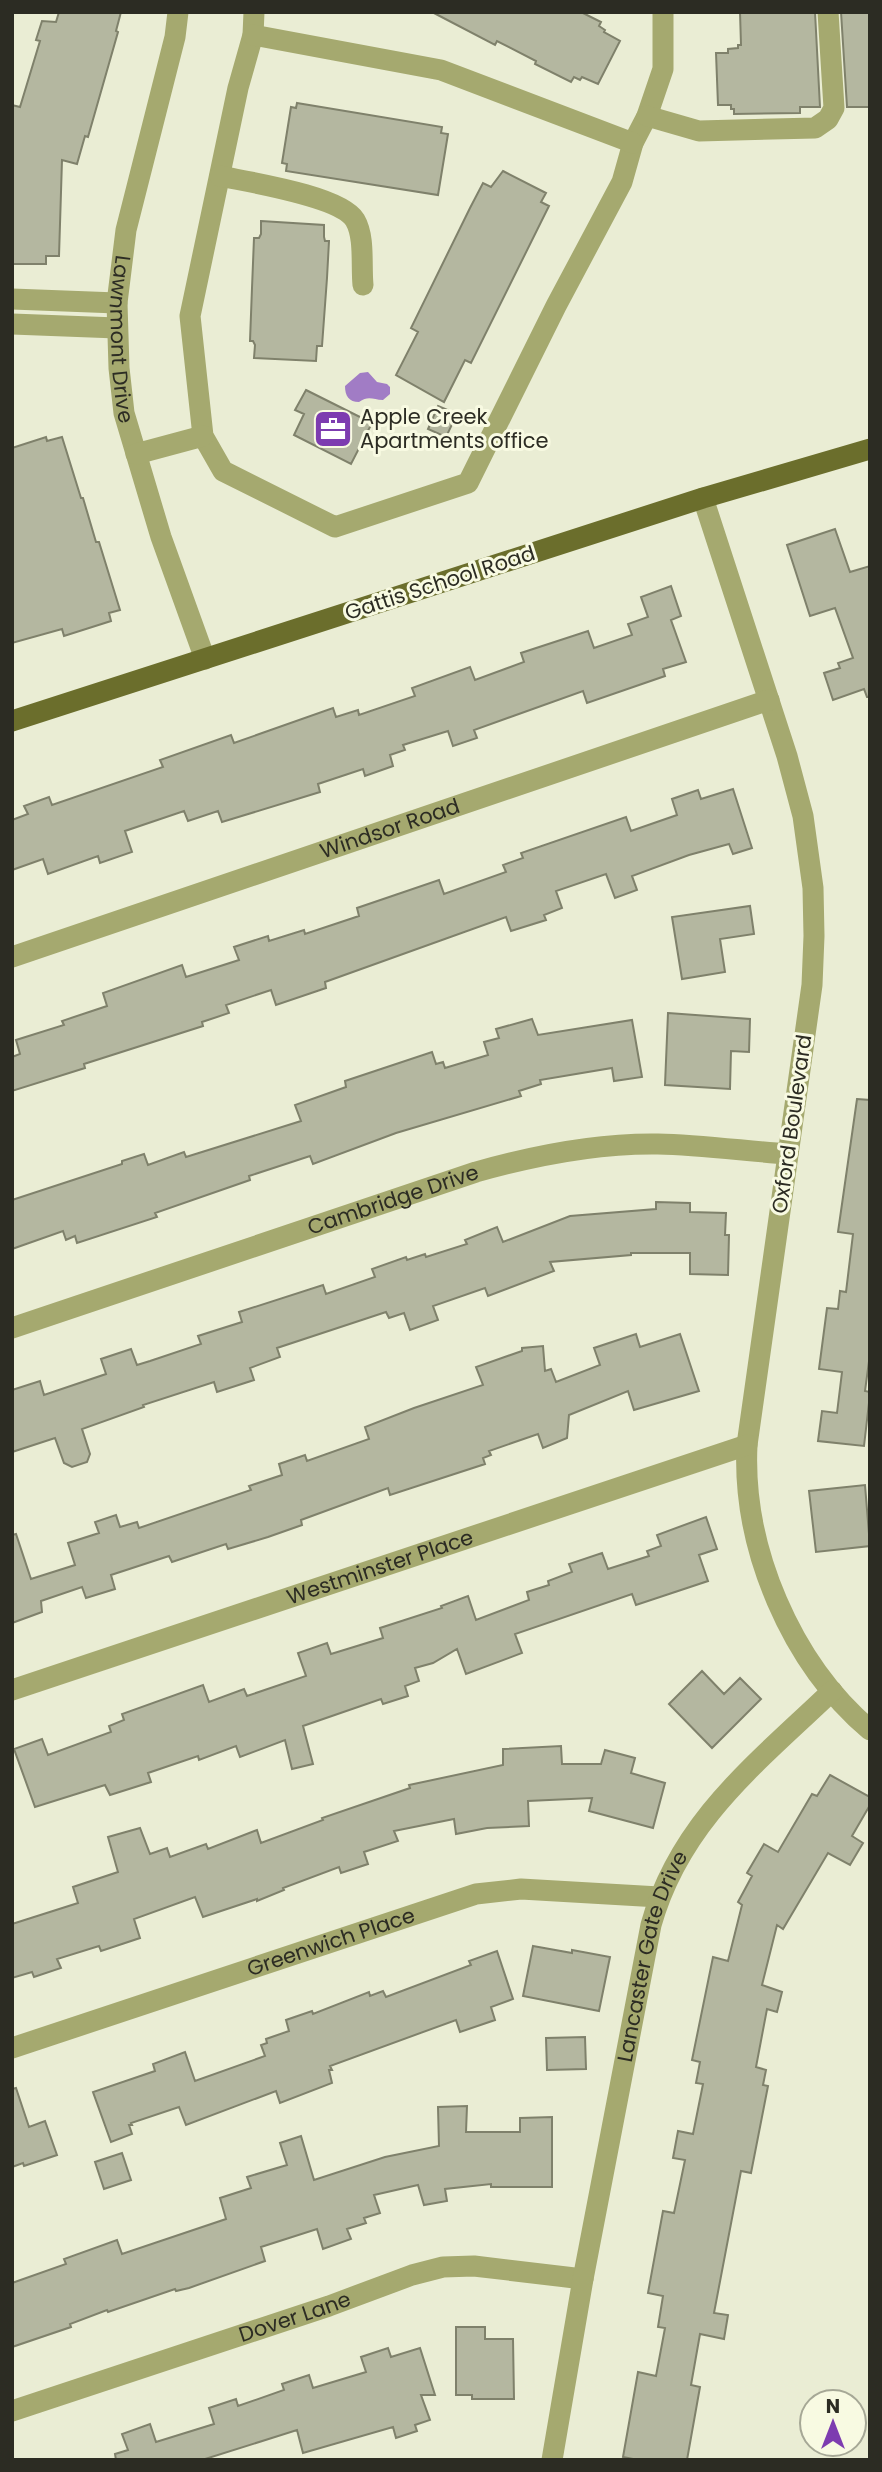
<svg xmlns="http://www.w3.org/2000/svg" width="882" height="2472" viewBox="0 0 882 2472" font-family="Poppins,sans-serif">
  <rect width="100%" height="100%" fill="#eaedd4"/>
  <path fill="#a17cc5" d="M368 372 377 382 387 384 390 387V394L383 400C373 400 369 395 359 402 349 402 345 396 345 386L360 373Z"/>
  <path fill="#b4b7a0" stroke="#7f816b" stroke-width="2" d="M59 12H121L116 31 118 32 88 137 85 136 77 164 62 160 59 256H46V264H12V105L20 107 40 41 36 40 42 21 56 22Z
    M432 12H581L601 22 599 26 605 30 604 32 620 41 598 84 582 77 580 80 574 77 571 82 535 64 536 61 497 41 495 45Z
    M740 12H815L820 107H800V113L734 114V109H731V105H718L716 53H728V49L738 48V45H741Z
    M841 12H870V107H847Z
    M297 103 442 127 441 133 448 134 438 195 286 171 287 164 282 163 291 107 296 108Z
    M503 171 546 193 541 202 549 206 471 363 465 360 444 402 396 375 418 332 411 328 470 208 483 183 491 187Z
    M261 221 324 225V237L325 241H329L327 278 322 346H317L316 361 254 358 255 345 253 341H250L252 288 254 238H259L261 234Z
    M306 390 372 423 351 464 294 435 304 414 295 410Z
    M438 406 457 414 446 437 428 429Z
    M46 437 47 441 62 437 81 498H83L96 542H99L120 610 109 613 111 621 64 636 62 629 12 643V448Z
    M835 529 850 572 870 566V697H867L864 689 833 700 824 673 840 668 838 663 853 658 835 608 810 616 787 545Z
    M671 586 681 616 671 620 686 662 663 669 665 676 587 703 583 691 474 730 477 738 453 746 448 731 403 745 405 750 390 755 393 766 365 776 363 769 318 784 320 792 222 822 218 811 188 821 184 811 125 831 132 852 100 863 98 856 48 874 43 859 12 870V820L28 814 24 806 49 797 52 805 163 767 160 760 231 735 234 743 333 708 336 717 358 710 359 715 415 696 412 688 470 667 475 680 524 662 521 653 588 631 594 648 632 635 628 624 648 617 641 597Z
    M733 789 752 848 733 854 729 844 689 855 632 876 637 890 615 898 606 874 556 891 562 908 544 915 546 920 511 931 506 917 325 982 326 988 276 1005 271 990 226 1005 229 1013 202 1022 203 1026 84 1064 85 1068 12 1091V1057L20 1054 16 1040 64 1025 62 1021 107 1006 103 993 182 965 186 977 239 960 234 947 268 936 269 941 304 930 305 934 359 916 357 908 439 880 444 894 506 872 503 865 523 858 521 853 626 817 631 831 677 815 672 799 698 790 701 799Z
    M750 906 754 934 720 939 725 972 682 979 672 917Z
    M668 1013 750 1019 749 1052 731 1051 730 1089 665 1085Z
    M532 1019 538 1035 632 1020 642 1077 614 1081 612 1068 540 1080 541 1084 519 1091 521 1096 396 1133 313 1164 310 1156 249 1176 250 1180 155 1213 157 1217 77 1243 75 1236 66 1240 63 1231 12 1249V1200L122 1164V1161L144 1154 148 1165 184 1152 186 1157 301 1121 295 1105 346 1087 345 1081 432 1052 436 1064 443 1062 445 1068 488 1055 484 1042 499 1038 496 1029Z
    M857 1099 870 1100V1354L865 1391 870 1392V1394L864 1446 818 1441 822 1411 837 1413 842 1372 819 1369 827 1308 838 1309 840 1291 846 1292 853 1234 838 1232Z
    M656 1202 690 1203V1212L726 1213 725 1235H729L728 1275 690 1274V1253H631V1255L550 1262 554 1271 488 1296 485 1288 433 1306 438 1320 410 1330 404 1313 389 1318 386 1312 277 1348 280 1357 250 1368 254 1380 217 1392 214 1382 143 1405 144 1407 82 1429 90 1454 87 1462 72 1467 64 1463 55 1438 12 1452V1390L40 1381 44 1395 106 1374 101 1359 131 1349 137 1365 150 1361 201 1344 198 1336 242 1322 239 1312 323 1285 326 1294 375 1277 372 1269 406 1257 407 1260 425 1254 426 1257 467 1244 465 1240 497 1227 503 1242 570 1216 656 1209Z
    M636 1334 640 1347 680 1334 699 1391 634 1410 628 1391 569 1415 567 1438 543 1448 538 1434 489 1451 491 1455 483 1458 485 1464 390 1495 388 1488 301 1520 302 1525 268 1537 228 1549 226 1544 172 1562 169 1556 111 1575 115 1589 86 1598 82 1587 41 1601 42 1612 12 1623V1535L16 1534 31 1579 75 1565 68 1543 99 1533 95 1522 116 1515 120 1527 137 1522 139 1528 251 1490 249 1486 282 1475 279 1464 305 1455 307 1461 369 1439 365 1427 414 1408 483 1385 476 1367 522 1351V1348L543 1346 545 1371 551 1369 556 1382 600 1365 594 1348Z
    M865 1485 870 1546 816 1552 809 1491Z
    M706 1517 717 1549 699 1555 708 1581 636 1605 632 1594 515 1634 522 1653 466 1674 457 1649 433 1663 415 1668 419 1681 405 1686 408 1696 383 1704 381 1699 303 1726 313 1764 292 1769 285 1740 240 1757 236 1746 199 1760 198 1756 148 1773 151 1782 110 1795 105 1785 35 1807 14 1749 42 1739 48 1755 111 1732 109 1726 124 1720 122 1714 203 1685 209 1702 244 1689 247 1696 306 1676 298 1653 327 1643 331 1654 383 1638 380 1628 442 1608 441 1606 468 1596 476 1620 529 1600 527 1592 549 1585 548 1581 572 1572 569 1564 602 1553 608 1569 649 1556 647 1551 661 1546 657 1535Z
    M702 1671 724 1694 740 1678 761 1699 712 1748 669 1704Z
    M561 1746 562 1764H601L605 1750 635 1758 631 1773 665 1783 653 1828 589 1811 592 1798 528 1801 529 1826 487 1828 456 1834 454 1819 394 1831 398 1841 364 1852 368 1864 341 1873 339 1867 283 1888 284 1890 257 1901V1899L203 1917 195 1897 134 1919 140 1938 101 1951 99 1946 57 1959 61 1968 34 1977 32 1972 12 1978V1924L78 1903 73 1887 118 1872 108 1837 140 1828 150 1854 167 1848 170 1857 206 1844 208 1849 257 1830 261 1843 323 1820 322 1818 410 1788 409 1785 503 1765V1749Z
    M830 1775 870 1797V1805L852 1836 863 1843 850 1865 828 1853 783 1929 777 1925 762 1985 782 1992 777 2012 767 2009 756 2067 766 2070 763 2085 768 2086 751 2173 741 2171 714 2313 728 2315 724 2339 700 2334 691 2385 700 2387 687 2460H638L623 2457 638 2372 656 2376 665 2328 658 2327 663 2296 648 2293 663 2211 674 2213 685 2160 673 2158 678 2131 693 2134 703 2084 696 2083 700 2062 692 2060 713 1957 728 1961 742 1905 738 1902 752 1876 747 1873 764 1844 778 1852 812 1794 817 1796Z
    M533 1946 572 1953V1950L610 1957 599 2011 523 1996Z
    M497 1951 513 1999 491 2007 495 2020 460 2032 456 2020 330 2066 332 2070H329L332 2083 280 2103 276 2091 186 2125 179 2107 131 2123 132 2125H129L132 2134 111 2142 93 2092 155 2071 153 2064 185 2052 195 2081 265 2056 261 2045 267 2043 266 2039 289 2031 286 2020 312 2011 313 2014 369 1992 370 1996 383 1991 386 1997 471 1965 469 1961Z
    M585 2037 586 2069 547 2070 546 2038Z
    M16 2088 29 2127 45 2121 57 2155 24 2166 23 2163 12 2167V2089Z
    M467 2106 466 2132H520V2118L552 2117V2187H491V2184L445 2189 447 2201 424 2205 418 2185 374 2195 380 2213 364 2218 366 2223 347 2229 351 2239 323 2249 317 2229 261 2247 265 2261 189 2288 176 2291 175 2289 108 2312 107 2310 70 2324 71 2327 12 2347V2283L66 2264 64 2259 117 2240 122 2254 226 2219 220 2198 251 2188 247 2177 287 2165 280 2143 301 2136 314 2180 385 2157 439 2146 438 2107Z
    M122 2153 131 2180 104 2189 95 2162Z
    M456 2327H485V2339H513L514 2399H472V2395H456Z
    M388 2348 391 2357 420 2348 435 2395H421L430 2420 415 2425 417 2431 396 2438 393 2427 303 2453 297 2430 202 2460H116L115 2454 128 2450 122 2434 150 2424 156 2442 214 2424 209 2408 236 2399 238 2406 284 2390 282 2384 309 2375 313 2388 366 2372 361 2357Z"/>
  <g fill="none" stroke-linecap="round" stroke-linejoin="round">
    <g stroke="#a5a96f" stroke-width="21">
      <path id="s1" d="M178 12 175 37 126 230 117 303 119 368 124 413 161 537 205 659"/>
      <path d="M254 12 253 35 238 88 190 316 203 436 223 471 335 527 468 483 556 306 622 182 633 143 647 116 663 69V12"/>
      <path d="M253 35 441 70 633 143"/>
      <path d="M647 116 699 131 815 128 828 119 834 108 828 12"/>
      <path d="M220 176C248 182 341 196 355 220 365 237 361 265 363 285"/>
      <path d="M12 299 117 303"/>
      <path d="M12 324 117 328"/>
      <path d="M136 454 203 436"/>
      <path d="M703 498 787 756 803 816 813 888 814 936 812 985 747 1445C742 1548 791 1663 870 1730"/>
      <path id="s2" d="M12 957 769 700"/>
      <path id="s3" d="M12 1328 476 1172C536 1155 596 1143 658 1144 701 1145 745 1151 788 1154"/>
      <path id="s4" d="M12 1690 747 1445"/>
      <path id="s5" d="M12 2048 476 1894 521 1889 659 1897"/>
      <path id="s6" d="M12 2411 329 2306 412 2275 443 2267 474 2266 583 2279"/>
      <path id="s7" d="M552 2460 583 2279 651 1925C680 1821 758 1762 832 1691"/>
    </g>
    <path stroke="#6b6e2c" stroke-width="21" d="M12 721 703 498 870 449"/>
  </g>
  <defs>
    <g id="office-square" transform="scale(2.0125)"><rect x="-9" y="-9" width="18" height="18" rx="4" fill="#7d3cb0" stroke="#f8fae2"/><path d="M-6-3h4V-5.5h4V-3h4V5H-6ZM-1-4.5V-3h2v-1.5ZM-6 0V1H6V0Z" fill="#fff"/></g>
  </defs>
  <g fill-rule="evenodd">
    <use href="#office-square" x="333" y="429"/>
  </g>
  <g text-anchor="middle" stroke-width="6" stroke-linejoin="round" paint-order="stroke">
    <g font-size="21" fill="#2c2c23" stroke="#f8fae2">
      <text dy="7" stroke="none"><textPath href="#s1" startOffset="334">Lawnmont Drive</textPath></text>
      <text transform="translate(440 583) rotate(-18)" y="7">Gattis School Road</text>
      <text dy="7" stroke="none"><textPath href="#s2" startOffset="399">Windsor Road</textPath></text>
      <text transform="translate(792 1124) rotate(-82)" y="7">Oxford Boulevard</text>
      <text dy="7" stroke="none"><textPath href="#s3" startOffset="402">Cambridge Drive</textPath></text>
      <text dy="7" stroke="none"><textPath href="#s4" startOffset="388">Westminster Place</textPath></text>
      <text dy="7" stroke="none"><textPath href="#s5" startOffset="336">Greenwich Place</textPath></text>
      <text dy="7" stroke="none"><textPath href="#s7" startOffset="514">Lancaster Gate Drive</textPath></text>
      <text dy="7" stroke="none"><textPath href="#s6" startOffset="298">Dover Lane</textPath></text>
    </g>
    <g font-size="21" fill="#2c2c23" stroke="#f8fae2" text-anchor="start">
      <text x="360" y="424">Apple Creek<tspan x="360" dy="24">Apartments office</tspan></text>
    </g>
  </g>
  <rect width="882" height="2472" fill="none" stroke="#2c2c23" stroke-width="28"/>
  <g transform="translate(833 2423)"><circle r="33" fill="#f8fae2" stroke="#a6a896" stroke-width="2"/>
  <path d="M0-5L12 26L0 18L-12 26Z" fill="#7d3cb0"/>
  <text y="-10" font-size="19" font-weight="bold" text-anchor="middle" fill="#2c2c23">N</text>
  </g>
</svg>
